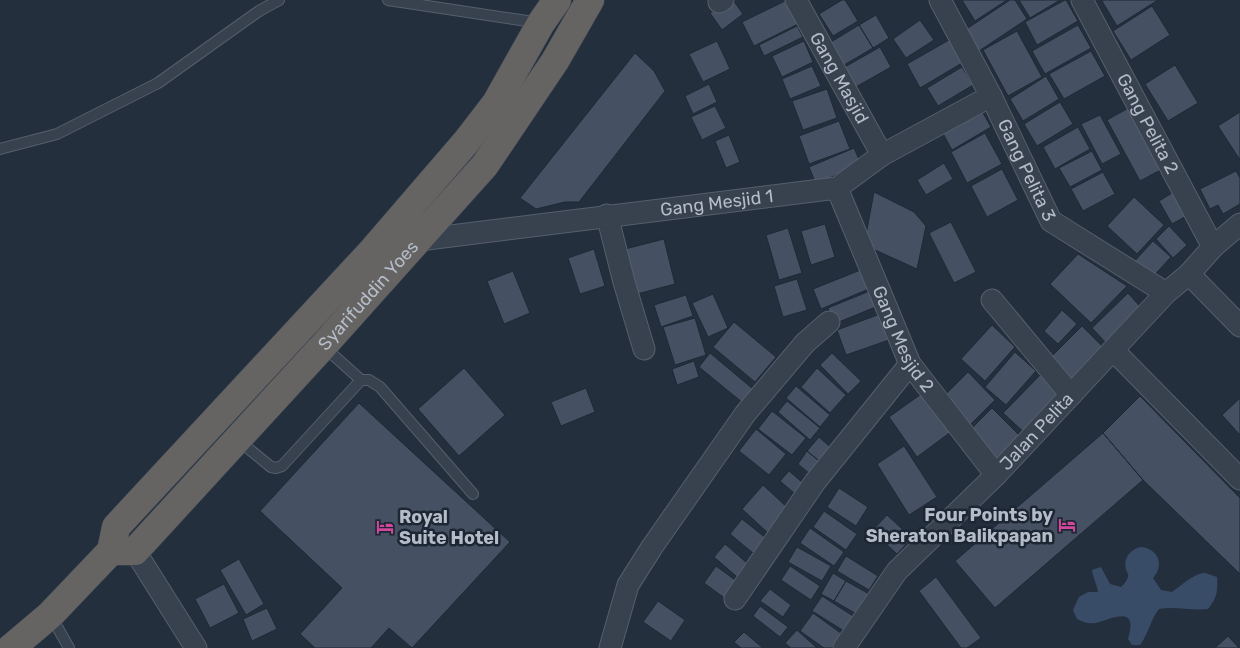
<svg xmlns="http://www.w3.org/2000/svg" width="1240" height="648" viewBox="0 0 1240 648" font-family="Rubik,sans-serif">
  <rect width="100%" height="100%" fill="#242f3e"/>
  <path fill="#394c67" d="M1140 547C1158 548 1165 565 1153 578L1161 590 1172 592C1181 586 1194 573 1205 573 1209 574 1213 576 1217 577 1218 591 1217 598 1208 609 1191 611 1176 606 1159 609 1150 620 1149 633 1140 645H1132L1128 639C1139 604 1112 619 1096 623 1088 624 1083 622 1077 619L1073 610 1079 597 1088 592H1098C1097 584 1093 578 1092 570L1101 567 1110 584 1121 587C1124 584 1127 581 1128 577 1129 572 1127 574 1126 569 1123 558 1130 550 1140 547Z"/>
  <path fill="#455162" stroke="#1f2835" d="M729 0H733L743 14 722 30 710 13Z
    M787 0 800 23 754 46 742 22Z
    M842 0H845L858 21 833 36 819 14Z
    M962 0H1007L975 21Z
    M1010 0H1015L1027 19 979 51 965 30Z
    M1019 0H1060L1030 18Z
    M1065 0H1066L1078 21 1037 45 1025 22Z
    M1104 0H1158L1117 26 1102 1Z
    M1152 6 1170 35 1131 60 1113 31Z
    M876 15 889 38 873 48 859 25Z
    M920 20 934 40 906 58 893 39Z
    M859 25 873 48 844 65 831 42Z
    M1078 25 1091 48 1045 74 1032 51Z
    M797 26 803 37 764 56 759 45Z
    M1017 31 1042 77 1008 96 983 50Z
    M949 40 962 63 920 88 907 64Z
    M717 41 730 69 703 82 689 54Z
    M804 41 813 62 782 77 772 56Z
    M880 47 891 67 854 88 843 68Z
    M1091 51 1105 76 1064 99 1049 74Z
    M635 53 654 71 665 91 579 202H565L536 209 520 198Z
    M1175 65 1198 103 1168 121 1145 84Z
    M812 66 821 86 790 99 782 79Z
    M962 67 973 85 938 106 927 88Z
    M1046 76 1059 99 1023 121 1010 99Z
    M709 84 717 102 693 114 685 96Z
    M827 89 837 118 803 130 792 101Z
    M1060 102 1073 124 1037 146 1024 124Z
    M715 106 726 128 702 140 691 117Z
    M979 106 991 127 952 150 940 128Z
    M1132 106 1166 167 1140 181 1107 120Z
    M1240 112V160L1218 126Z
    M1100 115 1121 154 1102 164 1081 124Z
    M839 121 850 149 809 164 799 136Z
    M1078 127 1090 149 1055 169 1043 147Z
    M985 133 1002 164 967 183 951 152Z
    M729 135 740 162 726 168 715 141Z
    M854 148 861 164 816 184 809 167Z
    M1092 151 1102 170 1070 187 1059 168Z
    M944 163 953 179 926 195 917 180Z
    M1002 169 1018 200 987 217 971 186Z
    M1236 171 1240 178V204L1223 214 1218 205 1210 209 1200 189Z
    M1103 172 1115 194 1083 211 1071 189Z
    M1177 190 1190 214 1172 224 1159 201Z
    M874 192 914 212 926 226 917 269 864 245Z
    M1134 197 1164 225 1137 254 1107 226Z
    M951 222 976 272 954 283 929 233Z
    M825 224 835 257 811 265 801 231Z
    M1169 226 1187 245 1173 258 1156 239Z
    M788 228 802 273 779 280 766 235Z
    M664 239 675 284 637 294 625 249Z
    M1153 241 1171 257 1149 281 1131 265Z
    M594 249 605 286 580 294 568 258Z
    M1078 254 1127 286 1091 323 1050 284Z
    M863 269 871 288 821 309 813 289Z
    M513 271 530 313 504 324 487 281Z
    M797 279 807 310 783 317 774 286Z
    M872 290 878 306 834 324 828 308Z
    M1128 293 1144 311 1108 345 1092 328Z
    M713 294 728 328 708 337 692 303Z
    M686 295 693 316 661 327 654 305Z
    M1062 310 1077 324 1058 344 1044 331Z
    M880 314 889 340 846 355 837 330Z
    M695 318 706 355 675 365 663 327Z
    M734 322 776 357 755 382 713 347Z
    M992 325 1015 347 985 381 961 359Z
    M1082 326 1104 348 1072 380 1050 358Z
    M1015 352 1036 371 1006 405 985 387Z
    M710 353 753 389 743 403 699 367Z
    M832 353 861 381 848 394 820 365Z
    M694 361 699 377 677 385 672 369Z
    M464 368 505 415 459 456 418 409Z
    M817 368 846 395 830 413 801 387Z
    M968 372 995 400 968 427 941 399Z
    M1040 375 1063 397 1027 435 1003 413Z
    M796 386 830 415 820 427 786 398Z
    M586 388 595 412 561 426 551 402Z
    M924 392 952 431 917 457 889 417Z
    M1140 396 1240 498V574L1143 480 1103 433Z
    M1240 398V435L1222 415Z
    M787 401 820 428 810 440 778 412Z
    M359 403 510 542 412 648 389 628 371 648H315L300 634 342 588 260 511Z
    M992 408 1020 436 994 463 966 434Z
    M772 411 806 438 792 455 758 429Z
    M756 429 786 454 769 475 739 451Z
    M1103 433 1143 480 995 608 955 561Z
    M819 437 837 453 824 465 807 451Z
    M904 446 937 497 909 515 877 464Z
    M807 451 824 465 816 479 798 464Z
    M789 471 809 488 801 499 780 481Z
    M763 485 790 510 769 534 742 509Z
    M839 488 868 507 856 526 827 507Z
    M824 511 857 534 846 550 813 527Z
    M887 515 912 538 897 554 872 531Z
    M742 519 772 543 759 558 730 534Z
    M810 528 844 552 834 566 800 543Z
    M725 544 754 569 743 582 714 557Z
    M797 547 831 566 822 581 788 562Z
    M846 556 878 576 869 590 837 571Z
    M239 559 264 604 246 615 220 570Z
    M716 566 742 585 730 602 704 583Z
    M790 566 820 586 811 600 781 580Z
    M833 573 846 581 834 601 821 594Z
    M936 577 981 638 967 648H961L919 591Z
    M846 581 871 595 860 616 834 601Z
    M224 584 239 613 210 628 195 599Z
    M770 589 791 605 783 617 760 601Z
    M822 596 853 616 844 631 812 611Z
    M658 601 685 620 671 641 643 622Z
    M760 606 788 627 780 637 753 616Z
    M267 608 277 629 252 641 243 619Z
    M813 613 842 634 832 648H824L800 631Z
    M797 630 817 648H791L785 643Z
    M744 632 763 648H741L734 642Z
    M1228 636 1239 648H1215Z"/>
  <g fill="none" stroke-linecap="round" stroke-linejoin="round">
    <g stroke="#565f6c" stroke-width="12">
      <path id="service" d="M388 0 540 23
        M0 149 57 134 158 83 259 11 279 0
        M361 380H369L380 387 473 494
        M238 440 271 467 276 468 282 466 361 380 302 327
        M51 616 69 648"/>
    </g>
    <g stroke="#565f6c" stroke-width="23">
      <g id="minor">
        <path id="s1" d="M796 0 882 155"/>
        <path id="s2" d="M940 0 991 96 1051 221 1166 293"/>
        <path id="s3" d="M1082 0 1213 247"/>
        <path d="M719 2 723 0"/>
        <path id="s4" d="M837 188 910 364 996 475"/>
        <path d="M607 215 624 282 644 349"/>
        <path id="s5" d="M419 240 837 188 882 155 991 96"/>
        <path d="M1189 274 1240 326"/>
        <path d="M992 300 1071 395"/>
        <path d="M1113 350 1240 479"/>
        <path d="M135 551 196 648"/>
        <path d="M735 599 815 482 910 364"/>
        <path d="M610 648 628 585 652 547 745 414 805 343 829 322"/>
        <path id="s6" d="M844 648 897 571 996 475 1166 293 1189 274 1213 247 1240 224"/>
      </g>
    </g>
    <g stroke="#434c59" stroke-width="29">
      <g id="trunk">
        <path id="s7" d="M111 551H135L324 345 485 165 555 61 590 0"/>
        <path d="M111 551 116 527 373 250 466 142 496 103 541 23 557 0"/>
        <path d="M11 648 50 615 111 551"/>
      </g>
    </g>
    <use href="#service" stroke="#38414e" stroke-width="10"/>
    <use href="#minor" stroke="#38414e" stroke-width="21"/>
    <use href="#trunk" stroke="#656462" stroke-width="28"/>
  </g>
  <defs>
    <g id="hotel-bare" transform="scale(1.35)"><path d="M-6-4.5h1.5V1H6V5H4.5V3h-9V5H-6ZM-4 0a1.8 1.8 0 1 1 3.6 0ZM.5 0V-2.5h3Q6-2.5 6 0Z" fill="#d1479c" stroke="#1d2633" stroke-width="2.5" paint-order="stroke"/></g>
  </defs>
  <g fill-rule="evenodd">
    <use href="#hotel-bare" x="1067" y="525"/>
    <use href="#hotel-bare" x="385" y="527"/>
  </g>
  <g text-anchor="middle" stroke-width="5" stroke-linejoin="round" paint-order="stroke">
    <g font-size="18" fill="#b4bcc9" stroke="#1d2633">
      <text dy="6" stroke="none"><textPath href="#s1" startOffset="89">Gang Masjid</textPath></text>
      <text dy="6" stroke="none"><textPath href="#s3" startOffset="140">Gang Pelita 2</textPath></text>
      <text dy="6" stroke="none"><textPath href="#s2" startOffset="191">Gang Pelita 3</textPath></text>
      <text dy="6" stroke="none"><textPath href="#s5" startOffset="300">Gang Mesjid 1</textPath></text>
      <text dy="6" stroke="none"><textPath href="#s7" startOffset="370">Syarifuddin Yoes</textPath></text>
      <text dy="6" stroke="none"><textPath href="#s4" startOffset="165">Gang Mesjid 2</textPath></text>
      <text dy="6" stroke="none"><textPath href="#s6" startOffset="291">Jalan Pelita</textPath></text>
    </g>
    <g font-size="18" font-weight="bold" fill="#b4bcc9" stroke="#1d2633" text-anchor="end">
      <text x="1053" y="521">Four Points by<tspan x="1053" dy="21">Sheraton Balikpapan</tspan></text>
      <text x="399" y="523" text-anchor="start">Royal<tspan x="399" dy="21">Suite Hotel</tspan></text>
    </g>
  </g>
</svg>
